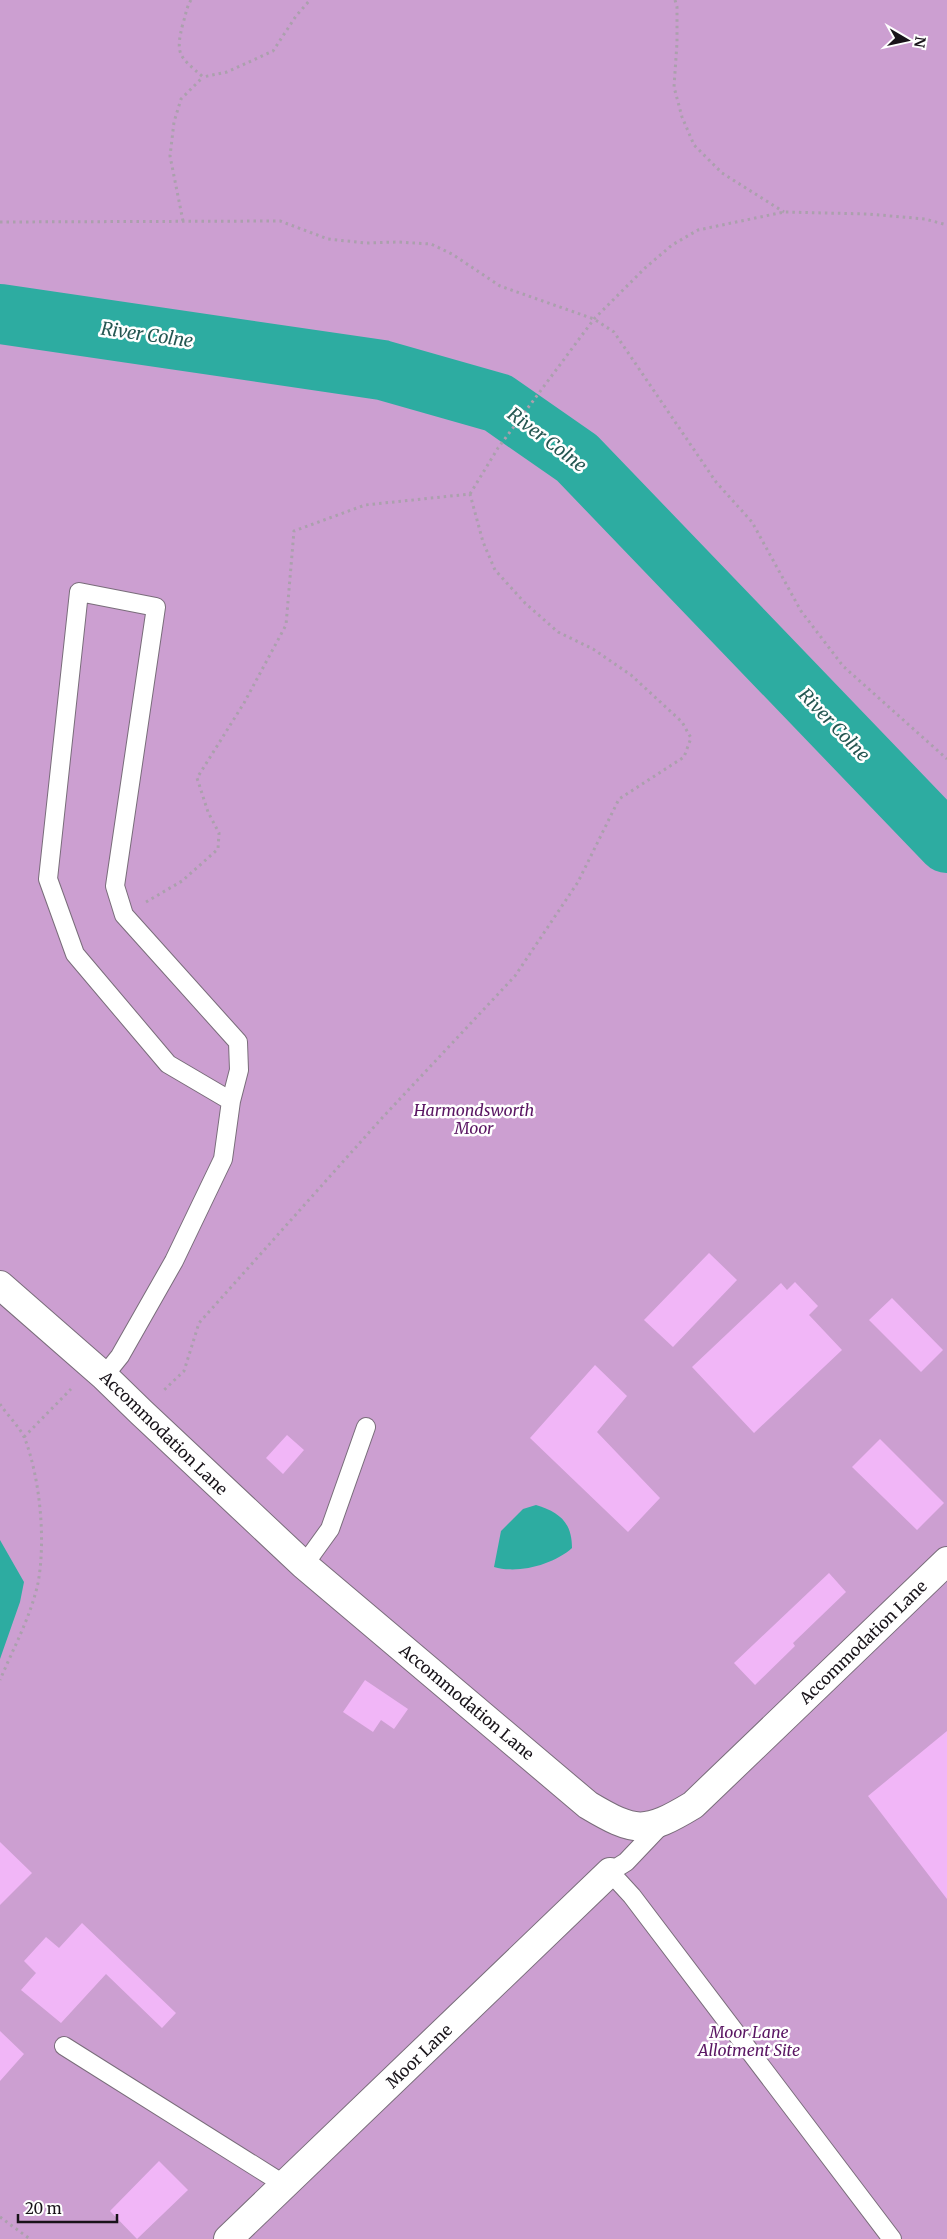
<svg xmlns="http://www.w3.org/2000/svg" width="947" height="2239" viewBox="0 0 947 2239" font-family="Merriweather,serif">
  <rect width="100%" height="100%" fill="#eadcec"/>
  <path fill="#cc9fd1" d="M0 0H947V2239H0Z"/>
  <path fill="#2daca1" d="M536 1505C559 1512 572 1522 572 1548 553 1565 518 1574 494 1567L501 1531 523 1509Z
    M0 1540 24 1582 20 1602 0 1659Z"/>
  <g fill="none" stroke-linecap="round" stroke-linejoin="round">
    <path stroke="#2daca1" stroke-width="60" d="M0 314 382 370 498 403 577 458 947 843"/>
  </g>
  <path fill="#f1b6f7" d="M709 1253 737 1280 673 1347 644 1320Z
    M795 1282 818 1306 809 1315 842 1350 754 1433 692 1367 781 1283 787 1290Z
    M892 1298 943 1350 921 1372 869 1320Z
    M595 1365 627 1396 597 1432 660 1498 628 1532 530 1438Z
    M287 1435 304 1450 283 1474 266 1458Z
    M880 1439 944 1503 917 1530 852 1467Z
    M829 1573 846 1592 793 1643 795 1646 755 1685 734 1663Z
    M365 1680 408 1709 394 1729 381 1720 373 1732 343 1712Z
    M947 1731V1899L868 1796Z
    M0 1842 32 1873 0 1905Z
    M82 1923 176 2013 162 2028 106 1974 61 2023 21 1990 36 1973 24 1961 46 1937 59 1948Z
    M0 2031 24 2054 0 2081Z
    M159 2161 188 2190 137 2239 110 2211Z"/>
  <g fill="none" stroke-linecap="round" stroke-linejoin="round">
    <g stroke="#796d7a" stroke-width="20">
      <path id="lane" d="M104 1376 120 1356 174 1261 223 1159 231 1101 239 1070 238 1042 124 915 115 886 156 607 79 592 48 879 75 954 168 1064 231 1101
        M304 1565 330 1529 366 1427
        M664 1822 626 1862 610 1872 632 1896 892 2239
        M64 2046 285 2185"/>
    </g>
    <g stroke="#796d7a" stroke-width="30">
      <path id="street" d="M0 1285 104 1376 141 1412 304 1565 588 1805C635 1833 645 1834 693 1805L947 1561
        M228 2239 610 1872"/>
    </g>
    <path stroke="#aba0ad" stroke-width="3" stroke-dasharray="2.5 4" stroke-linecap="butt" d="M191 0C186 8 186 15 183 23 175 55 179 56 203 77L227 72 273 51 296 16 310 0
      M675 0 677 7V43L674 87 682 117 694 145 722 173 784 212
      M183 221 170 156 174 122 181 99 203 77
      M0 222 280 221 328 239 366 243 398 242 431 244 452 254 500 286 594 319 614 332 716 482 752 522 801 611 843 666 947 759
      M470 494 498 448 594 319 645 268 672 245 698 230 784 212 868 214 925 219 947 225
      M146 902 182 881 218 849 219 833 208 812 197 778 244 703 286 625 294 531 365 505 470 494 483 542 495 570 525 603 558 632 593 649 631 675 682 722 691 738 684 757 619 799 578 882 515 976 382 1118 199 1323 184 1371 163 1391
      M0 1404C7 1415 20 1427 25 1439 40 1479 46 1540 38 1583 31 1616 13 1649 0 1680
      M24 1437 71 1389
      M0 2217 30 2239"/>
    <use href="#lane" stroke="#fff" stroke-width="18"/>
    <use href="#street" stroke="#fff" stroke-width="28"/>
  </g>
  <g text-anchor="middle" stroke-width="5" stroke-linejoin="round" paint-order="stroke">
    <g font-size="16" font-style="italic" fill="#5a1663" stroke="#fff">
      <text x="474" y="1116">Harmondsworth<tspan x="474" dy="18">Moor</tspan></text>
      <text x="749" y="2038">Moor Lane<tspan x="749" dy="18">Allotment Site</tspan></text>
    </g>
    <g font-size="16" fill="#181319" stroke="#fff">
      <text transform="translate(164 1433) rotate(44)" y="6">Accommodation Lane</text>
      <text transform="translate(863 1642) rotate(-44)" y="6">Accommodation Lane</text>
      <text transform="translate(467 1702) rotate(40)" y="6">Accommodation Lane</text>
      <text transform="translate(419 2056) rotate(-44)" y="6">Moor Lane</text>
    </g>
    <g font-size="18" font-style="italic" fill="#255752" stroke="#fff">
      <text transform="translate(147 335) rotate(8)" y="6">River Colne</text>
      <text transform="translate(547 440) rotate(37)" y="6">River Colne</text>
      <text transform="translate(834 725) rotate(46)" y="6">River Colne</text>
    </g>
  </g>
  <g transform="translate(907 40) rotate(99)" stroke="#ffffff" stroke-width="4" paint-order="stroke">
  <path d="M0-4L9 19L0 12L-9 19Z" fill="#181319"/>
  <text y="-8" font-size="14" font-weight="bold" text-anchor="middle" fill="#181319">N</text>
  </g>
  <path d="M18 2214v8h99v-8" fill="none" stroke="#181319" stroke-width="2.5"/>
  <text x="25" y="2214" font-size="15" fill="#181319" stroke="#ffffff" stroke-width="4" paint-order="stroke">20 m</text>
</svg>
